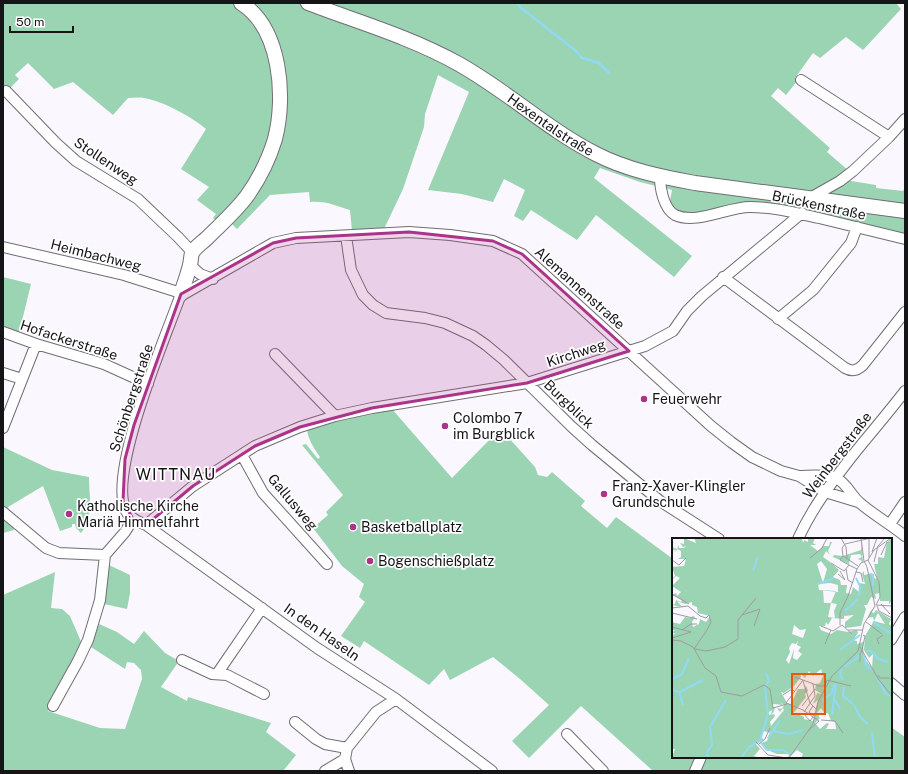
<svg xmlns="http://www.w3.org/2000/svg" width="908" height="774" viewBox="0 0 908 774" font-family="'Public Sans',sans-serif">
  <rect width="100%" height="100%" fill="#faf7ff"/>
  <path fill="#9bd4b2" d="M3 3H896L901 9 863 50 846 37 820 58 813 53 795 78 798 80 786 95 778 88 771 96 830 148 827 152 849 171 848 179 851 181 876 185V188L903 191 905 188V235L780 205 719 209 686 214 678 212 673 206 670 201 672 190 640 182 600 168 594 178 692 256 674 277 596 215 577 240 531 210 523 221 514 216 525 190 504 179 493 202 462 194 428 190 469 92 438 75 425 114 424 127 403 189 384 229 352 231 350 210C334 206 329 201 310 202L309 192 270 195 237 229 231 223 218 222 213 218 216 214 197 200 209 187 181 169 206 129C192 117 163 101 144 98 139 97 133 98 128 98L113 115 73 82 54 89 28 63 15 75 19 79 9 89 3 92Z
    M3 277 31 284 19 333 3 329Z
    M392 409 452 478 496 433 508 437 535 467 538 475 547 477 552 472 585 501 581 506 607 528 616 517 673 559V757H891V727L905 737V771H653L581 706 529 758 512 741 549 705 520 679 493 657 450 680 444 669 429 685 364 641 360 648 341 636 365 602 359 597 364 584 342 566 313 528 328 515 326 512 343 495 302 445 306 444 318 459 320 457C314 448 308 440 307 429L343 418Z
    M3 447 52 470 89 477C89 496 94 517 81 533L76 528 75 524H72V527L60 531 43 486 8 507 14 530 3 533Z
    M109 565 130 575V593L127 609 104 604Z
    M55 572 51 608 62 609 70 616 82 644 58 688 48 711 100 728 125 729 142 679 141 670 134 663 127 662 125 669 91 647 99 624 117 632 134 644 144 631 165 653 179 661 161 687 187 701 188 697 271 723 266 732 296 755 283 771H3V595Z"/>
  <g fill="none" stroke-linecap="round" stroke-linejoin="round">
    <path stroke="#90daf7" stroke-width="2.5" d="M517 3 521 8 575 50 582 58 599 63 609 73"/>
    <g stroke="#716d75" stroke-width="12">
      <path id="street" d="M801 80 889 137
        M6 91 56 143 76 161 138 199 178 237 192 252
        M660 177C660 189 664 209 675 215 696 225 727 207 750 207 774 207 796 213 819 218 848 225 876 232 905 239
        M810 198 840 181 853 171 889 137 905 119
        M346 236 351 270 363 295 373 305 386 313 425 318 445 323 473 336 486 345 504 360 572 427 592 445 660 501 719 539
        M3 247 124 275 184 294 273 243 296 238 409 232 450 235 493 241 522 254 711 426 731 442 752 457 781 471 799 476 825 492 858 502
        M190 265 200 274 213 279
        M723 277 845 368C852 372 857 371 863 365L905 312
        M181 294C166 336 107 473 126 511 130 519 139 522 146 525L317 648 396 699 492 771
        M778 319 813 290 851 243 857 227
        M3 332 36 344 104 364 148 384
        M275 354 335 416
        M3 373 22 379
        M3 428 36 344
        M242 455 263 493 327 564
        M799 476C809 476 827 474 836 478 847 483 851 496 860 503 874 515 890 524 905 536
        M3 512 46 548 59 553 105 555
        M890 524 905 502
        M146 525 193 486 255 446 300 427 335 416 372 408 527 383 645 346 673 331 687 311 702 296 802 213
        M798 539C812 508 832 482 853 455 870 434 888 413 905 391
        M891 640 905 617
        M182 660 212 674 227 675 264 694
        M217 674 262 608
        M891 683 905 695
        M53 706 78 661 88 640 100 600 105 555 125 532 133 519
        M295 722 316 739 325 744 347 748
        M567 734 603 771
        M325 771 345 759
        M349 771 345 759 347 748 376 712 396 699
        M695 771 701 757"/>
    </g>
    <g stroke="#716d75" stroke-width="16">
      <g id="secondary">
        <path id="s1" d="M308 3C358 22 410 37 457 63 506 90 547 129 596 154 627 170 662 177 695 183L905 211"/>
        <path d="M181 294C184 284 188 274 190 265 191 261 191 256 192 253 195 247 203 242 207 238 221 224 235 212 247 196 259 179 269 159 275 139 286 97 281 28 241 3"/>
      </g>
    </g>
    <use href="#street" stroke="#fff" stroke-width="10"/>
    <use href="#secondary" stroke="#fff" stroke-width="14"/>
  </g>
  <path fill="#ab348a" fill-opacity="0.2" stroke="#ab348a" stroke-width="3" stroke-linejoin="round" d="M409 232 493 241 522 254 629 351 527 383 372 408 300 427 255 446 193 486 146 525 133 519 123 501 125 459 134 425 181 294 273 243 296 238Z"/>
  <g fill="#ab348a" stroke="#fff" stroke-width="1.5">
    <circle cx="644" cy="399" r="4"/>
    <circle cx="445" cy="426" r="4"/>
    <circle cx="604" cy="494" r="4"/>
    <circle cx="69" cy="514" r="4"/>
    <circle cx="353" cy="527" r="4"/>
    <circle cx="370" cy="561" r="4"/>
  </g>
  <g text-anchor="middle" stroke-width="3.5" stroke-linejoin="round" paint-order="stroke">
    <g font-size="14" fill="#151417" stroke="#fff">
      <text dy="5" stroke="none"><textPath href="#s1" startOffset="273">Hexentalstraße</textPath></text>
      <text transform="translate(106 161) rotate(34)" y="5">Stollenweg</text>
      <text transform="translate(819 205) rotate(12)" y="5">Brückenstraße</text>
      <text transform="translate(96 255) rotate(14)" y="5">Heimbachweg</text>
      <text transform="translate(580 288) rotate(42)" y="5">Alemannenstraße</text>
      <text transform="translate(69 340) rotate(18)" y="5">Hofackerstraße</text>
      <text transform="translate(576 353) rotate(-18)" y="5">Kirchweg</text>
      <text transform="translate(131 398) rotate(-72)" y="5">Schönbergstraße</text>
      <text transform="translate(569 404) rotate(44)" y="5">Burgblick</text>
      <text transform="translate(837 455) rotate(-53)" y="5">Weinbergstraße</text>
      <text transform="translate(293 502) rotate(50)" y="5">Gallusweg</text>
      <text transform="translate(322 632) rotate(35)" y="5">In den Haseln</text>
    </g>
    <g font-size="14" fill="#151417" stroke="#fff" text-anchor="start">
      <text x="652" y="404">Feuerwehr</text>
      <text x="453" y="423">Colombo 7<tspan x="453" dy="16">im Burgblick</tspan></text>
      <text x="612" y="491">Franz-Xaver-Klingler<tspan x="612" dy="16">Grundschule</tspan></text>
      <text x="77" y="511">Katholische Kirche<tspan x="77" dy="16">Mariä Himmelfahrt</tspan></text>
      <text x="361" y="532">Basketballplatz</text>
      <text x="378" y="566">Bogenschießplatz</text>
    </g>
    <g font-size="16" letter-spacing="1" fill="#151417" stroke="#fff">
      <text x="176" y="480">WITTNAU</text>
    </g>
  </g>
  <g transform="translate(672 538)">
    <rect width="220" height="220" fill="#faf7ff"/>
    <path d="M12 0 24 5 22 0H133L130 1 131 5 132 2 136 4V0H143L141 5 144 7H138L146 13 151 8H157L158 4H160L156 13 158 17 154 13 151 19 158 24 162 17 171 18 189 12V0L191 24 189 25 190 23 186 21 190 19 188 16 179 17 177 26 161 19 158 24 167 32 161 39 168 42 169 47H175L174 55 179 56 181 49 187 54V45L193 46 190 36 192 33V37L200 35 203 41 205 40 202 26H206V19L212 20 215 4 220 0V63L217 66V63H208V55L203 56 204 61 199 59 195 67H192L194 71 189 88 173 90V84L182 77 172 78V81L160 80 156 87 154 84 153 88H147L149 92 159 96 165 92 176 94 185 92 186 95 181 102 185 103V106L191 104 192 120 200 130 201 116 197 120 192 112 193 98 202 83 213 86 206 75 202 83 201 79 196 80 198 74 204 67 199 74 202 75 204 72 219 81 217 86 220 88V220H129L131 216 125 212 116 220 117 216H105L93 211 89 205 95 203 98 195 92 193 89 199 92 202 83 205 88 211 82 218 88 220H0L3 211H0V97L3 96 0 94 3 92H0V84L8 86 13 79 18 80 21 78 23 79 20 84 21 89 27 86 28 81 34 84 38 78 26 75 25 69 20 67V64L13 66 5 63 10 69 0 67 3 66 4 62 9 64 10 62 0 57 4 55 5 58 9 54 0 48 8 40 4 38 0 42V41L3 38 0 29 12 28 14 21H6L9 19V13L5 11 4 14 3 11 2 13 0 9 5 11 7 7V10H12L14 8 11 9 8 5 12 6ZM149 23 155 31 151 45 145 26ZM158 45 166 47V54L147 52 146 46ZM151 52 164 53 159 65H152ZM159 65 165 66 162 73 163 80 156 79ZM122 87 128 92 134 91 131 100 120 96ZM126 103 125 107 129 109 126 113 130 116 125 122 121 120 122 111 117 126 114 122 118 114 117 110 120 105 124 106ZM149 131 151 138 148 145 144 146 143 152 150 156 145 155 141 166 146 162 141 183 132 181V179L128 177H120L134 159 133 156 136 153 135 150 134 148 132 151H126L119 166 115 165 109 154 112 155 122 148 129 139 128 135 133 140 137 133 141 138ZM108 164 112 167 111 169 109 171 105 170 108 174 111 170 112 172 99 188 98 184 103 178 102 176 96 177 97 174 100 172 99 176 101 175 103 170 100 167 102 166 111 167ZM149 170 153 176 156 175 159 183 163 184 164 191H154L157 186 155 185 148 191 143 185 148 180 145 175Z" fill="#9bd4b2" fill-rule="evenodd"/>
    <path fill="none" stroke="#90daf7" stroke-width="2" d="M81 33 86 19M198 36 201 37V48M184 40 188 48 187 58M146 46 162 40M173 73 186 61M201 84 220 96M168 112 188 97M195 113H199L206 121 216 124M192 118 194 127 199 132M172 129 185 120 187 116M170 131 168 136 171 142M0 141 10 136 17 120M206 142 213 155 218 157M94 147 97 143 94 135M172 149 171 158 181 166M0 152 7 154 11 167M8 154 31 142M162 160 168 171M150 163 160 155 162 146M182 167 188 179 196 186M160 176 164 146M101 193 108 182M200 195 203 220M90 196 96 176 93 149M96 200 100 193 117 196 131 192M89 205 95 212H111L117 216M36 220 35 214 40 207 38 189 54 162M69 220 77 209 88 203 90 196"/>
    <path fill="none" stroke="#9e9ca2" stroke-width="1" d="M169 0 174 9 175 20M197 1V20M173 6 199 0M200 14 205 0M209 17 215 4M171 18 186 28M171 18 168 22 177 27M171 18 170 10 173 6M138 20 150 10 155 0M0 22 7 27 14 20M196 22 207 44 208 59 204 67M196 22 202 12 219 0M202 24 206 8 213 0M159 25 172 33 177 27 185 31M174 31 176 42 181 45M184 34 189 35 191 44M166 36 173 42 168 33M0 56 17 66M209 66 218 76M204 67 220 68M205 68 207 73 220 80M0 70 16 68 28 78 34 80 37 77M0 75 25 81M70 77 88 71 82 88M194 84 210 96M168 87V75L176 58 185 31 189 25 196 22M170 87 180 96M149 88 161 93 170 87M0 89 19 94 0 100M10 92 19 86H25M176 92H191M0 102 9 103 21 109 33 130 44 138 49 154 70 158 92 147 98 151 101 170 115 166M153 106 159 92M207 106 205 101 211 97M188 109 207 142 220 158M22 111 35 92 39 84 37 77M23 111 34 113 53 109 66 101V82L84 60M190 112 193 98 191 97M188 124V116L190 112M206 137 208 140H217L220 142M123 139 147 148H153L155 142 179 148M131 143 138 165 144 171M111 157 120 151 123 154M114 165 131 172 147 183M114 165 131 142M130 168 143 151M141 168 137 174 142 178M132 174 143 158 141 146M131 175 138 183 141 179M149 182 163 183 171 195M136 193 147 183M84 204 96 217 115 220M87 206 93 201 98 190M117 220 141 186 146 164 160 138 186 113 192 86 203 68 195 29 192 23 189 0"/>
    <path fill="#e8590c" fill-opacity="0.15" stroke="#e8590c" stroke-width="2" d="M120 136H153V176H120Z"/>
    <rect width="220" height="220" fill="none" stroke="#151417" stroke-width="2"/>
  </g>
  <rect width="908" height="774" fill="none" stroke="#151417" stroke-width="8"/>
  <path d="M10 26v6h63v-6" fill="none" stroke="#151417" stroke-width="2"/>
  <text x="16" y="26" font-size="12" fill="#151417" stroke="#ffffff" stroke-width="3" paint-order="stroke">50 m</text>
</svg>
